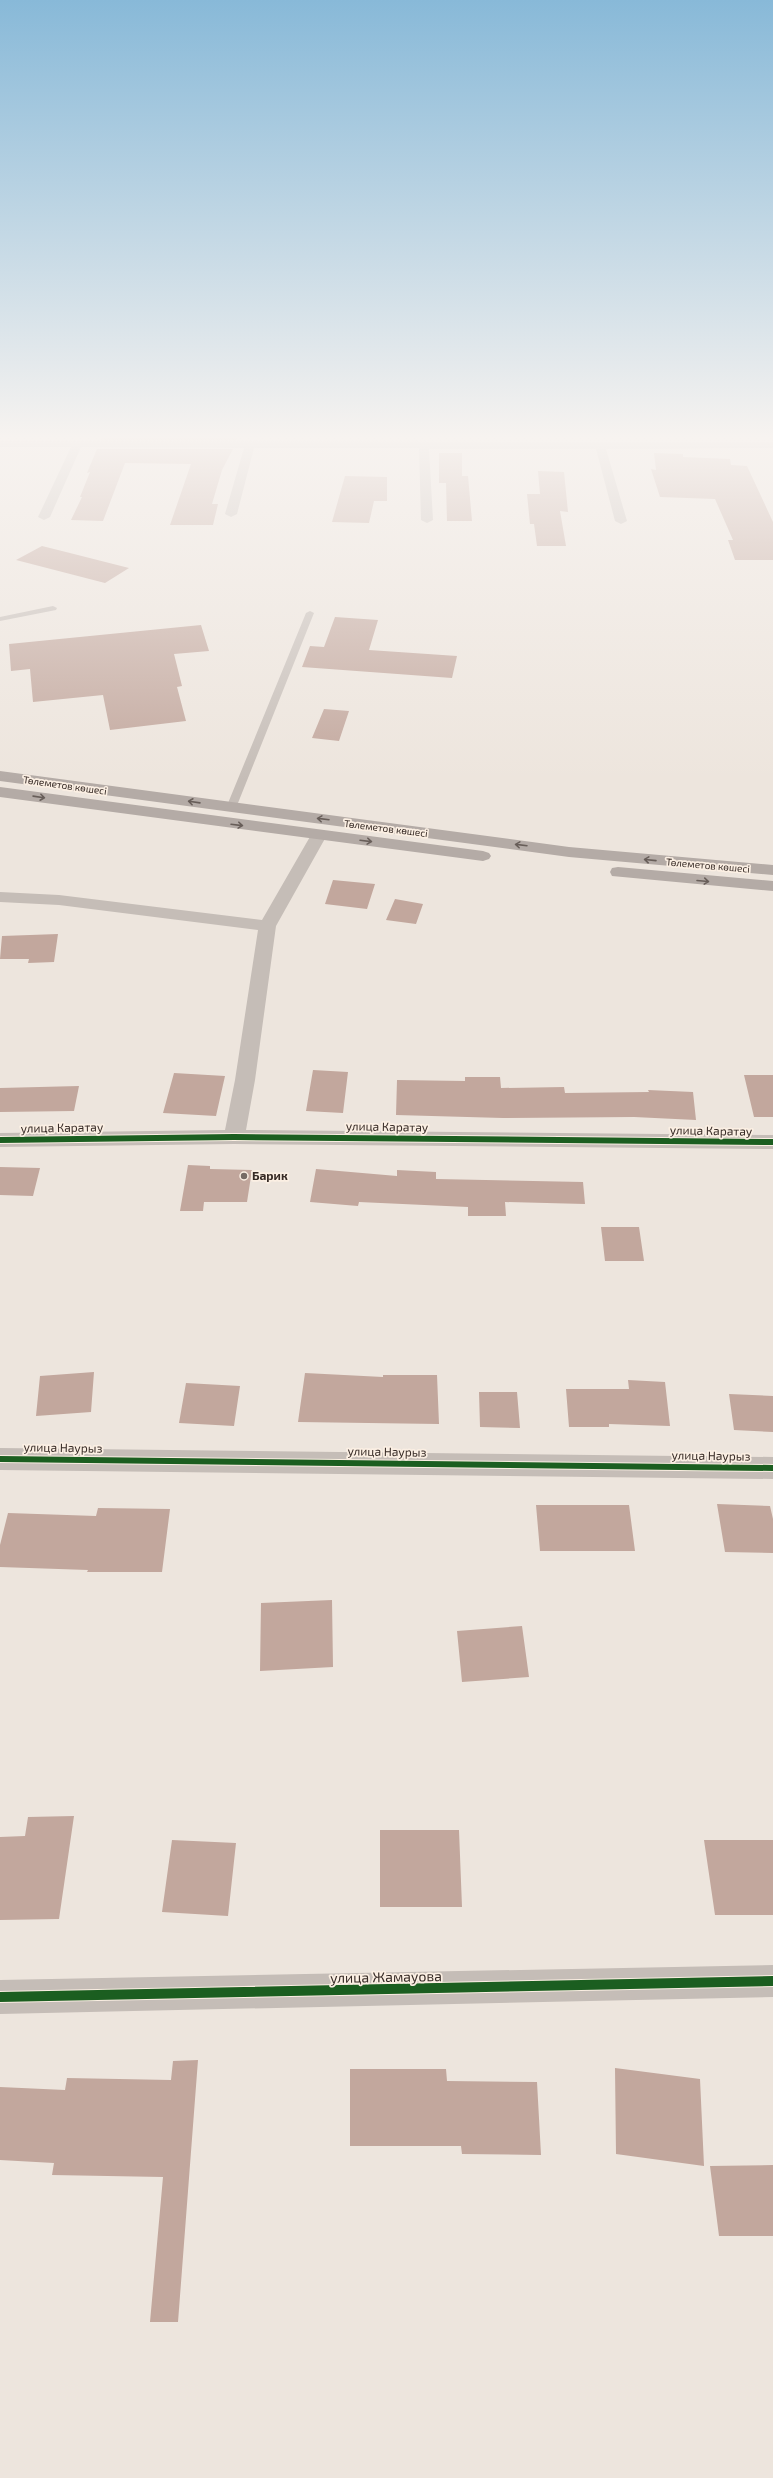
<svg xmlns="http://www.w3.org/2000/svg" width="773" height="2478" viewBox="0 0 773 2478" font-family="'Exo 2',sans-serif">
  <rect width="100%" height="100%" fill="#ede5dd"/>
  <path fill="#c2a79d" d="M103 434H238L236 440H101Z
    M97 449H233L222 470 212 504H218L213 525H170L191 464 125 463 103 521 71 520 82 497H80L90 472 87 473Z
    M439 453H462V476H468L472 521H447L446 483H439Z
    M654 453 683 454V457L730 459 731 465 747 466 773 522V560H735L728 540H733L715 499 660 497 651 469 656 470Z
    M538 471 564 472 568 512 560 511 566 546H537L534 524H530L527 494H540Z
    M345 476 387 477V501H374L369 523 332 522Z
    M42 546 66 552 129 568 105 583 16 560Z
    M335 617 378 620 369 650 457 656 452 678 302 667 310 646 324 647Z
    M201 625 209 651 174 654 182 686 177 687 186 721 110 730 103 695 33 702 30 669 11 671 9 644Z
    M324 709 349 711 339 741 312 738Z
    M333 880 375 884 367 909 325 904Z
    M395 899 423 904 416 924 386 920Z
    M58 934 54 962 28 963 29 959H0L2 936Z
    M313 1070 348 1072 343 1113 306 1111Z
    M174 1073 225 1076 216 1116 163 1113Z
    M744 1075H773V1117H754Z
    M465 1077H500L501 1088 564 1087 565 1093 649 1092 648 1090 693 1092 696 1120 634 1117 503 1118 396 1115 397 1080 465 1081Z
    M79 1086 74 1111 0 1112V1088Z
    M188 1165 210 1166V1169L252 1170 247 1202H204L203 1211H180Z
    M0 1167 40 1168 33 1196 0 1195Z
    M316 1169 397 1176V1170L436 1172V1179L583 1182 585 1204 505 1202 506 1216H468V1207L359 1202 358 1206 310 1202Z
    M601 1227H639L644 1261H605Z
    M94 1372 91 1412 36 1416 40 1376Z
    M305 1373 383 1377V1375H437L439 1424 298 1422Z
    M628 1380 665 1382 670 1426 609 1424V1427H569L566 1389H629Z
    M186 1383 240 1386 234 1426 179 1423Z
    M479 1392H517L520 1428 480 1427Z
    M729 1394 773 1396V1432L734 1430Z
    M717 1504 770 1506 773 1519V1553L725 1552Z
    M536 1505H629L635 1551H540Z
    M98 1508 170 1509 162 1572H87L88 1570 0 1567V1545L8 1513 96 1516Z
    M332 1600 333 1667 260 1671 261 1603Z
    M522 1626 529 1677 462 1682 457 1631Z
    M74 1816 59 1919 0 1920V1837L25 1836 28 1817Z
    M380 1830H459L462 1907H380Z
    M172 1840 236 1843 228 1916 162 1912Z
    M704 1840H773V1915H715Z
    M198 2060 178 2322H150L163 2177 52 2175 54 2163 0 2160V2087L65 2090 67 2078 171 2080 173 2061Z
    M615 2068 700 2079 704 2166 616 2154Z
    M350 2069H446L447 2081 537 2082 541 2155 462 2154 461 2146H350Z
    M773 2165V2236H719L710 2166Z"/>
  <g fill="none" stroke-linecap="round" stroke-linejoin="round">
    <path fill="#c5bdb7" fill-rule="evenodd" d="M53 606 57 608 56 610 0 621V617Z
      M310 611 314 613 236 808 227 810 226 808 306 613Z"/>
    <path fill="#c5bdb7" fill-rule="evenodd" d="M0 441 773 442V448L606 449 627 521 621 524 615 521 596 449H429L433 520 427 523 421 520 419 448H254L237 514 231 517 225 514 244 448 81 447 50 517 44 520 38 517 71 447H0Z
      M319 830 327 835 276 926 255 1080 246 1130 773 1135V1149L234 1144 0 1147V1133L225 1130 235 1080 258 930 59 905 0 902V892L59 895 262 920 311 835Z
      M0 1448 773 1457V1479L0 1470Z
      M773 1965V1997L0 2014V1980Z"/>
    <path fill="#b4aba6" fill-rule="evenodd" d="M0 771 569 847 773 865V875L569 857 0 781Z
      M0 787 483 851 489 853 491 856 489 859 483 861 0 797Z
      M618 867 773 881V891L612 876 610 872 612 868Z"/>
    <g stroke="#fbefe3" stroke-width="8">
      <path id="cycleway-far1" d="M0 1140 234 1137 773 1142
        M0 1459 773 1468"/>
    </g>
    <g stroke="#fbefe3" stroke-width="12">
      <path id="cycleway" d="M0 1997 773 1981"/>
    </g>
    <use href="#cycleway-far1" stroke="#1b5e20" stroke-width="6"/>
    <use href="#cycleway" stroke="#1b5e20" stroke-width="10"/>
  </g>
  <defs><path id="oneway-shaft" d="M-6 0H5M1.5-3L5.5 0L1.5 3" fill="none" stroke-width="1.6" stroke-linecap="round" stroke-linejoin="round"/></defs>
  <g stroke="#685e59">
    <use href="#oneway-shaft" transform="translate(39 797) rotate(8)"/>
    <use href="#oneway-shaft" transform="translate(194 802) rotate(-172)"/>
    <use href="#oneway-shaft" transform="translate(323 819) rotate(-173)"/>
    <use href="#oneway-shaft" transform="translate(237 825) rotate(7)"/>
    <use href="#oneway-shaft" transform="translate(366 841) rotate(7)"/>
    <use href="#oneway-shaft" transform="translate(521 845) rotate(-173)"/>
    <use href="#oneway-shaft" transform="translate(650 860) rotate(-174)"/>
    <use href="#oneway-shaft" transform="translate(703 881) rotate(5)"/>
  </g>
  <linearGradient id="sky" x2="0" y2="1"><stop stop-color="#88b9d8"/><stop offset="0.56" stop-color="#f7f3f0"/><stop offset="1" stop-color="#f7f3f0" stop-opacity="0"/></linearGradient>
  <rect width="773" height="781" fill="url(#sky)"/>
  <circle fill="#766b65" stroke="#fbefe3" stroke-width="1.5" cx="244" cy="1176" r="4"/>
  <g text-anchor="middle" stroke-width="3.5" stroke-linejoin="round" paint-order="stroke">
    <g font-size="10" fill="#362a25" stroke="#fbefe3">
      <text transform="translate(65 785) rotate(8)" y="4">Төлеметов көшесі</text>
      <text transform="translate(386 828) rotate(7)" y="4">Төлеметов көшесі</text>
      <text transform="translate(708 865) rotate(5)" y="4">Төлеметов көшесі</text>
    </g>
    <g font-size="12" fill="#362a25" stroke="#fbefe3">
      <text transform="translate(387 1127) rotate(1)" y="4">улица Каратау</text>
      <text transform="translate(62 1128) rotate(-1)" y="4">улица Каратау</text>
      <text transform="translate(711 1131) rotate(1)" y="4">улица Каратау</text>
      <text transform="translate(63 1448) rotate(1)" y="4">улица Наурыз</text>
      <text transform="translate(387 1452) rotate(1)" y="4">улица Наурыз</text>
      <text transform="translate(711 1456) rotate(1)" y="4">улица Наурыз</text>
    </g>
    <g font-size="12" font-weight="bold" fill="#362a25" stroke="#fbefe3" text-anchor="start">
      <text x="252" y="1180">Барик</text>
    </g>
    <g font-size="14" fill="#362a25" stroke="#fbefe3">
      <text transform="translate(386 1977) rotate(-1)" y="5">улица Жамауова</text>
    </g>
  </g>
</svg>
